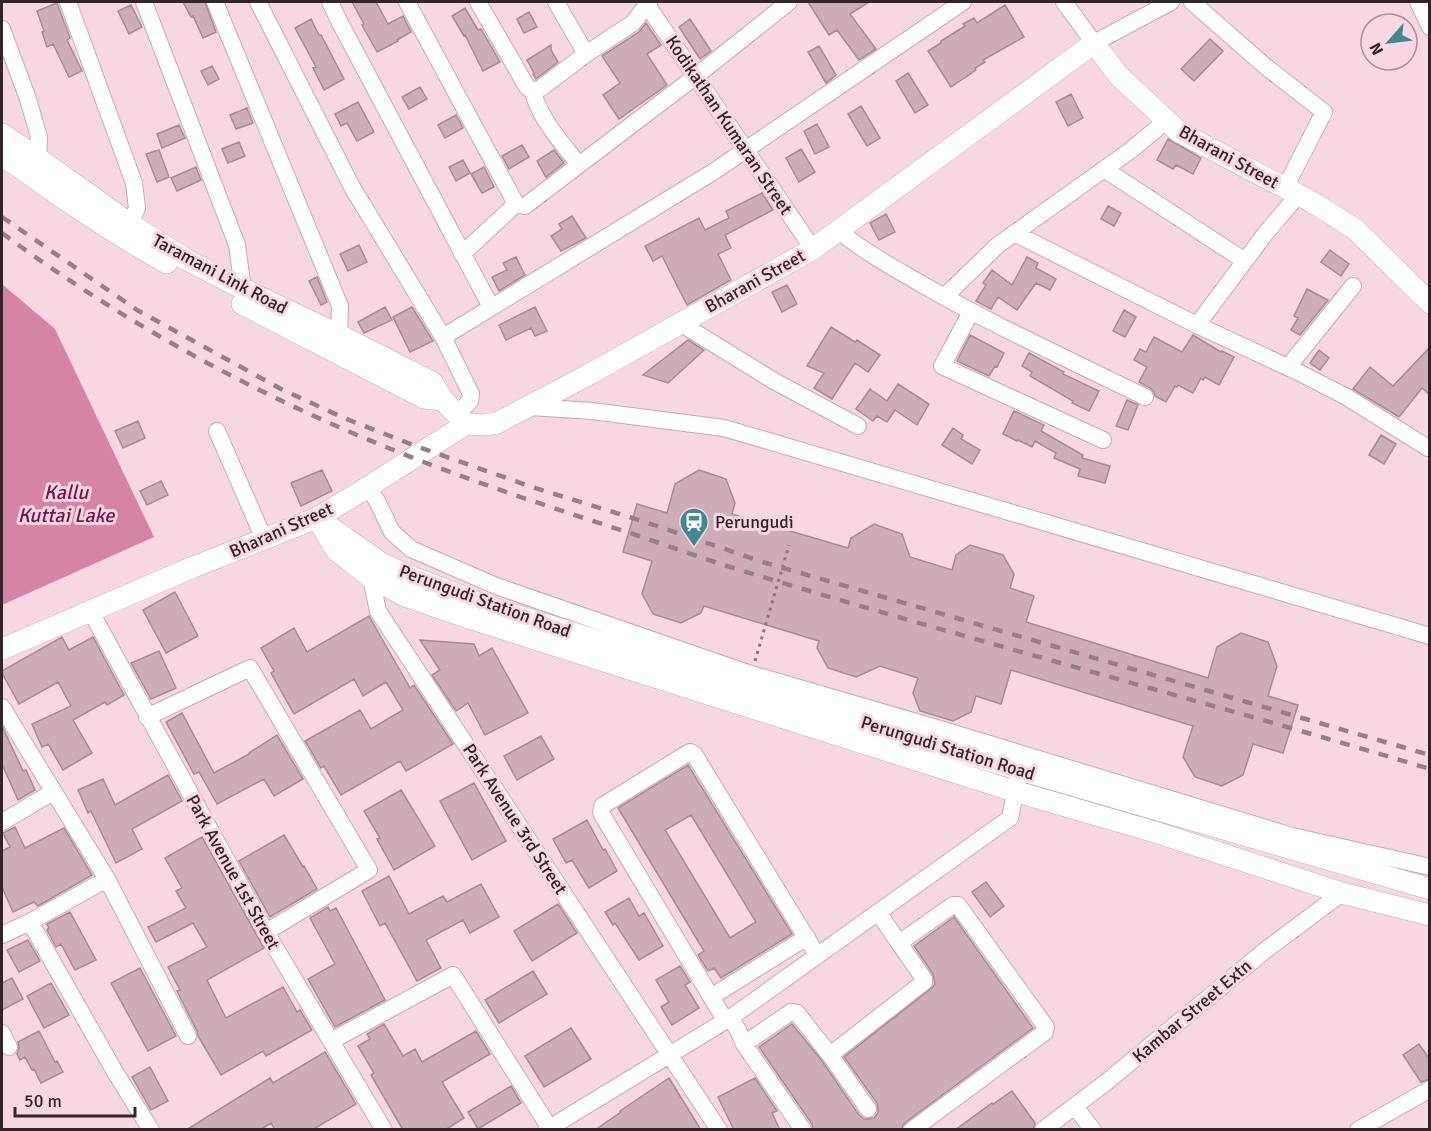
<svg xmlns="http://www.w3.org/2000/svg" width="1431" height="1131" viewBox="0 0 1431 1131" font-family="Signika,sans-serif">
  <rect width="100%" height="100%" fill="#f7d7e2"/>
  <path fill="#d684a5" d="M2 284 55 329 154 537 2 605Z"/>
  <path fill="#cdadb9" stroke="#a88a95" stroke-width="1.5" fill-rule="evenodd" d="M183 2H205L216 32 203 38 193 16 191 17Z
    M352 2H376L388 24 403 16 411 32 397 40 398 41 377 52 362 25 364 24Z
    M808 2H869L850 14 876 49 859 60 837 30 829 35Z
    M57 3 70 38 67 40 82 71 69 77 53 44 47 47 42 32 44 31 37 11Z
    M131 5 142 27 129 34 118 11Z
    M1005 5 1024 37 983 60 985 62 975 68 976 70 951 87 928 51 941 43V41L965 26 963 24 974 18 977 23Z
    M465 8 478 30 481 29 500 62 483 71 465 35 464 36 452 16Z
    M529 12 537 27 524 33 517 19Z
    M311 19 319 35H321L344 79 324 90 313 68 316 67 295 28Z
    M690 19 711 51 700 59 679 27Z
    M646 23 661 45 647 54 667 85 619 119 603 95 620 83 602 56 639 32Z
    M1210 39 1223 51 1194 81 1181 69Z
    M551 45V50L558 62 536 79 533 74 534 73 527 60Z
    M819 46 836 75 826 83 808 52Z
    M212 66 219 79 208 85 201 71Z
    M908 73 928 105 915 113 896 81Z
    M420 87 427 99 409 109 402 97Z
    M1071 94 1083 118 1068 126 1056 102Z
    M358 102 374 132 357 141 347 123 341 126 335 114Z
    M861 106 880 138 867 146 848 114Z
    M247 108 253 123 236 129 230 115Z
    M456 115 463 128 445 138 438 125Z
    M817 124 829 147 815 154 804 131Z
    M179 125 185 138 162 148 157 134Z
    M1168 139 1201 158 1193 174 1176 165 1173 169 1157 160Z
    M239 142 245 156 228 163 222 149Z
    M522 145 529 157 509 169 502 156Z
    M801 149 815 172 799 182 786 158Z
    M159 150 169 177 157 182 146 154Z
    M554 150 564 163 546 177 537 161Z
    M463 160 470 173 456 181 449 167Z
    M196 167 201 180 177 191 171 178Z
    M484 167 494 187 482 193 471 174Z
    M762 193 773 210 725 235 731 248 718 254 731 280 687 305 662 256 653 261 645 246 699 218 705 230 729 218 726 211Z
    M1108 206 1121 213 1114 226 1101 219Z
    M886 214 895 232 879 240 870 223Z
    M572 216 586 238 561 251 551 236 562 229 559 224Z
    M359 245 367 262 348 271 340 254Z
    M1330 250 1349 264 1341 276 1321 262Z
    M516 257 525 275 499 291 492 277 507 270 503 263Z
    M1027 257 1038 263 1036 268 1056 279 1050 290 1036 283 1017 310 998 297 991 309 976 301 986 285 983 283 992 270 1012 285Z
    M317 277 327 302 321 305 309 281Z
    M787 285 797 304 782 312 772 292Z
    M1307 289 1328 300 1300 335 1291 330 1298 318 1294 316Z
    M385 307 392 320 364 333 358 322Z
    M412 307 433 341 410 352 393 317Z
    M535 307 547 331 535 336 531 328 506 340 499 325Z
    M1124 310 1136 317 1125 337 1113 331Z
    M831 327 855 342 857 340 880 355 868 372 855 363 832 399 814 388 824 373 807 366Z
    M970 335 1004 353 997 367 995 366 989 376 957 361Z
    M1193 335 1221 352 1222 351 1234 357 1219 385 1205 377 1203 380 1201 378 1193 393 1178 385 1177 387 1175 386 1166 402 1155 396 1154 392 1150 388 1139 382 1147 367 1134 360 1140 349 1146 352 1154 337 1182 352Z
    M688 340 704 350 668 383 643 375Z
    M1430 347V395L1422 388 1399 417 1353 389 1370 367 1393 386Z
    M1319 350 1329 358 1320 370 1310 363Z
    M1029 353 1064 372 1063 374 1099 391 1089 411 1072 403 1073 401 1030 376 1032 372 1022 366Z
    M898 384 929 404 917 425 895 410 887 422 877 416 873 421 856 409 870 389 887 401Z
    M1127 400 1138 405 1128 430 1116 426Z
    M1014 411 1044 425 1041 431 1083 455 1082 458 1110 466 1105 483 1078 476 1080 469 1054 458 1056 453 1035 441 1032 447 1018 440 1017 441 1003 434Z
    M138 421 145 438 123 448 115 431Z
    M953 428 963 435 961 439 980 450 972 464 942 445Z
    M1381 435 1396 444 1384 464 1369 455Z
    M322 470 332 491 301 506 291 483Z
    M699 470 726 479 735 503 732 514 848 548 851 538 874 524 902 534 910 557 952 570 956 555 970 545 1003 555 1014 574 1010 588 1034 596 1026 622 1208 678 1217 647 1241 633 1268 642 1277 666 1268 696 1298 705 1283 753 1253 744 1243 775 1222 786 1195 777 1183 757 1193 726 1011 670 1001 704 976 696 971 712 953 721 920 711 913 693 918 678 880 666 856 677 828 668 817 648 819 641 704 606 701 613 681 623 653 614 642 594 652 561 623 552 637 504 667 513 675 484Z
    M161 481 168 495 147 505 140 491Z
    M175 592 198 636 166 653 143 610Z
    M369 616 410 688 414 685 453 744 406 771 400 761 341 795 324 766 321 768 305 741 360 710 371 729 403 710 386 682 363 696 354 679 294 714 271 673 274 671 261 648 294 628 307 652Z
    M62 637 69 650 93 637 124 695 107 705 105 702 73 720 92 753 63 770 48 744 42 747 32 724 71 706 58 682 19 704 2 673V671Z
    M420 640 474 644 479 656 492 648 528 713 485 735 468 703 456 711 432 675 440 670Z
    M159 651 176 688 151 699 131 663Z
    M182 713 214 773 249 754V753L277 735 303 779 274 796 264 779 217 804 199 772 194 774 166 722Z
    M2 726 23 771 26 770 35 790 18 800 2 764Z
    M541 736 554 759 517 780 504 756Z
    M688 765 792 934 721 978 714 968 708 971 698 955 704 951 618 808ZM691 815 756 922 730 938 665 830Z
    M168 775 182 801 132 829 142 849 116 863 91 811 88 813 78 790 103 779 115 805Z
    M474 783 506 841 472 860 440 801Z
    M401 790 435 846 394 870 377 839 380 838 364 811Z
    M587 820 603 850 605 849 617 871 589 888 572 860 566 863 553 839Z
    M15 827 25 848 64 828 92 875 38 906 34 902 13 912 2 887V851L10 847 3 833Z
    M284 835 303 867 304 866 317 889 270 917 239 861Z
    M202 837 264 948 207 980 226 1018 283 987 297 1012 300 1010 312 1030 266 1056 263 1051 221 1075 198 1036 197 1031 177 991 180 990 168 967 207 947 193 923 156 942 148 927 186 908 176 891 182 888 165 858Z
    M389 876 409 914 443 896 447 902 481 884 499 917 470 933 463 920 426 940 441 968 417 981 385 923 380 926 362 891Z
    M986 882 1004 906 990 917 972 892Z
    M629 898 639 916 644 913 663 946 639 960 615 923 613 925 605 912Z
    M558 904 577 933 532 961 514 931Z
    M328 907 330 911 336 908 385 1000 335 1027 308 979 335 964 310 918Z
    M70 912 96 960 75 970 61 944 56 947 47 930 49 928 47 924Z
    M954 917 1033 1028 906 1122 903 1125 902 1130H813L812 1124 759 1047 792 1024 822 1061 859 1115 864 1119H868L874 1118 878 1113V1109L877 1103 844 1057 933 987 935 984 933 974 914 946Z
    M28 940 40 961 19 972 7 950Z
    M680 966 690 982 685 985 699 1008 672 1025 661 1007 669 1002 656 980Z
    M140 968 176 1036 148 1051 111 983Z
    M533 971 547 994 499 1023 485 1000Z
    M12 978 23 999 2 1010V983Z
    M51 983 69 1015 44 1028 27 996Z
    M384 1024 403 1056 415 1049 422 1062 476 1031 490 1054 442 1082 464 1118 445 1130H403L371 1075 374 1073 358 1046 370 1039 367 1034Z
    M571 1028 591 1059 544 1087 525 1056Z
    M39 1031 55 1062 57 1061 63 1072 41 1083 34 1069 32 1070 25 1057 20 1060 17 1054 19 1048 18 1042Z
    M1419 1044 1430 1060V1079L1421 1082 1403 1055Z
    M325 1052 356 1104 312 1130H275L271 1123 260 1130H186L270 1078 273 1083Z
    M150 1067 168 1101 151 1110 132 1077Z
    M669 1078 701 1130H595L621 1112 620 1111Z
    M755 1078 777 1111 772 1113 780 1130H734L718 1097Z
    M511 1086 521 1103 478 1129 468 1112Z
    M1012 1091 1035 1123 1033 1130H955L992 1103 993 1104Z"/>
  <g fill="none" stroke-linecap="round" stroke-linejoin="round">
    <g stroke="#c6a7b2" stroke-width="18">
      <path id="minor" d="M68 2 134 183 137 208 130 224
        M144 2 237 245 243 289
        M215 2 340 306 339 335
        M258 2 352 187 443 337 471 394 470 401 457 414
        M330 2 339 21 491 307
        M407 2 516 204 525 206 696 76 789 2
        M478 2 527 87 533 91 541 88 586 54 633 23 649 2
        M556 2 586 54
        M645 2 813 249
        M1064 2 1094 43 1171 2
        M1192 2 1265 66 1324 112 1285 188
        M1418 2 1430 27
        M2 29 28 99 39 137 38 158
        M533 91C538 117 563 144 579 165
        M1104 169 1245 261
        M838 230C864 252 894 268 923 285 995 326 1070 360 1145 397
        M1014 233 1197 325 1298 372 1345 396 1428 448
        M462 254 516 204
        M944 297 998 245 1131 150 1166 121
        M971 312 942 366 1103 440
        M680 323 774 381 858 426
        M1197 325 1265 234 1298 195
        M443 337 713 172 963 2
        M1288 367 1353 286
        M530 407 592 411 724 428 1430 636
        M217 431 264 539
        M368 487 377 501 392 532 411 549 496 586 751 674 940 729 1292 836 1430 867
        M371 578 378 611 719 1130
        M90 610 266 932 384 1130
        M2 707 107 879 188 1036
        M147 717 250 668 369 870 266 932
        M2 822 53 792
        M878 912 899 943 953 905H958L1046 1027 1045 1032 912 1130
        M30 922 115 1072 151 1130
        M2 935 30 922 107 879
        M711 997 807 937
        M730 1018 738 1030 744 1044 803 1130
        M725 1020 601 813 602 806 688 753 690 752 694 754 817 955
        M2 1033 9 1047
        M331 1041 453 975 549 1127
        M744 1044 791 1012 797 1013 830 1055 868 1109
        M830 1055 924 982V979L899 943
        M1075 1107 1093 1130
        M546 1130 730 1018 1010 818 1020 770
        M1043 1130 1104 1084 1267 949 1342 893
        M1358 1130 1430 1089"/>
    </g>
    <g stroke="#c6a7b2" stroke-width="22">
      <path id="tertiary" d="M2 134 38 158 130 224 187 260 243 289 339 335 432 382 443 400 466 424
        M2 155C55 193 109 231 167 263
        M242 304 424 398 443 400
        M317 518 335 549 371 578 405 596 469 618 1014 791 1155 832 1342 893 1430 915
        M323 522 381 563 415 578 495 609 1020 770 1430 889
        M2 649 191 568 317 518 368 487 466 424 484 425 497 423 588 375 813 249 1094 43 1118 75 1179 132 1312 202 1355 229 1430 303"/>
    </g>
    <path stroke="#8c777f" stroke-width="3" stroke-dasharray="3 4.5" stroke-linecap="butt" d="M755 661 789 545"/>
    <use href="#minor" stroke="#fff" stroke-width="16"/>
    <use href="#tertiary" stroke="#fff" stroke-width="21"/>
    <path stroke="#968088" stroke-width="4.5" stroke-dasharray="10 10" stroke-linecap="butt" d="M2 217 137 310 281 389 344 418 413 445 532 487 642 521 766 563 1430 755
      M2 233C121 321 254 394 391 449 472 482 556 509 639 536 680 550 721 565 763 577 984 644 1208 702 1430 769"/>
  </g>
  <defs>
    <g id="station-pin" transform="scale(1.5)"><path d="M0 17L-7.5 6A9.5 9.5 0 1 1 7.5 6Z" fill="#418890" stroke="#f7d7e2"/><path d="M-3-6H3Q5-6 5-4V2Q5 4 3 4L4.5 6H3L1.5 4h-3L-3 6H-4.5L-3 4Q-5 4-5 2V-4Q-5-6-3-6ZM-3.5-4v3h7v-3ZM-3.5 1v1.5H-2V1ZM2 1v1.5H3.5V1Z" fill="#fff"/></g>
  </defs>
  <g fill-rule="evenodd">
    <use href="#station-pin" x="694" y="522"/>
  </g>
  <g text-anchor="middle" stroke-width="6" stroke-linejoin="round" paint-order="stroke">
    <g font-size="18" fill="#31252a" stroke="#f7d7e2">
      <text transform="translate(729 125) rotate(56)" y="6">Kodikathan Kumaran Street</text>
      <text transform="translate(1229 157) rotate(29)" y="6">Bharani Street</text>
      <text transform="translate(220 274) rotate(28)" y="6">Taramani Link Road</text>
      <text transform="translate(755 281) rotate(-29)" y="6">Bharani Street</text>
      <text transform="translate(281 530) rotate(-24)" y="6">Bharani Street</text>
      <text transform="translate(485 601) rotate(20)" y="6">Perungudi Station Road</text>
      <text transform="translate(948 748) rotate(17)" y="6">Perungudi Station Road</text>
      <text transform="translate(515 819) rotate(57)" y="6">Park Avenue 3rd Street</text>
      <text transform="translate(233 872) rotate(61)" y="6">Park Avenue 1st Street</text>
      <text transform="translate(1192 1011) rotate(-40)" y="6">Kambar Street Extn</text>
    </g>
    <g font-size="18" fill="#31252a" stroke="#f7d7e2" text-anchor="start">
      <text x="715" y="528">Perungudi</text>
    </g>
    <g font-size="20" font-style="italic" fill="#751346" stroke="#f7d7e2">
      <text x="66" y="499">Kallu<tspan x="66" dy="23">Kuttai Lake</tspan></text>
    </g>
  </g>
  <rect width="1431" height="1131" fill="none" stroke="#31252a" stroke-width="6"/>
  <g transform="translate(1389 42) rotate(242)"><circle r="28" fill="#f7d7e2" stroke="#a89098" stroke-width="1.5"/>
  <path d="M0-4.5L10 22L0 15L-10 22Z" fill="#418890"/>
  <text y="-9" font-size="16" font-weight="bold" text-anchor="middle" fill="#31252a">N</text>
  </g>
  <path d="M15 1107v9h120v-9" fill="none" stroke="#31252a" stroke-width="3"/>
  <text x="24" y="1107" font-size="18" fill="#31252a" stroke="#f7d7e2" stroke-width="4.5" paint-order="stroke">50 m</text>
</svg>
